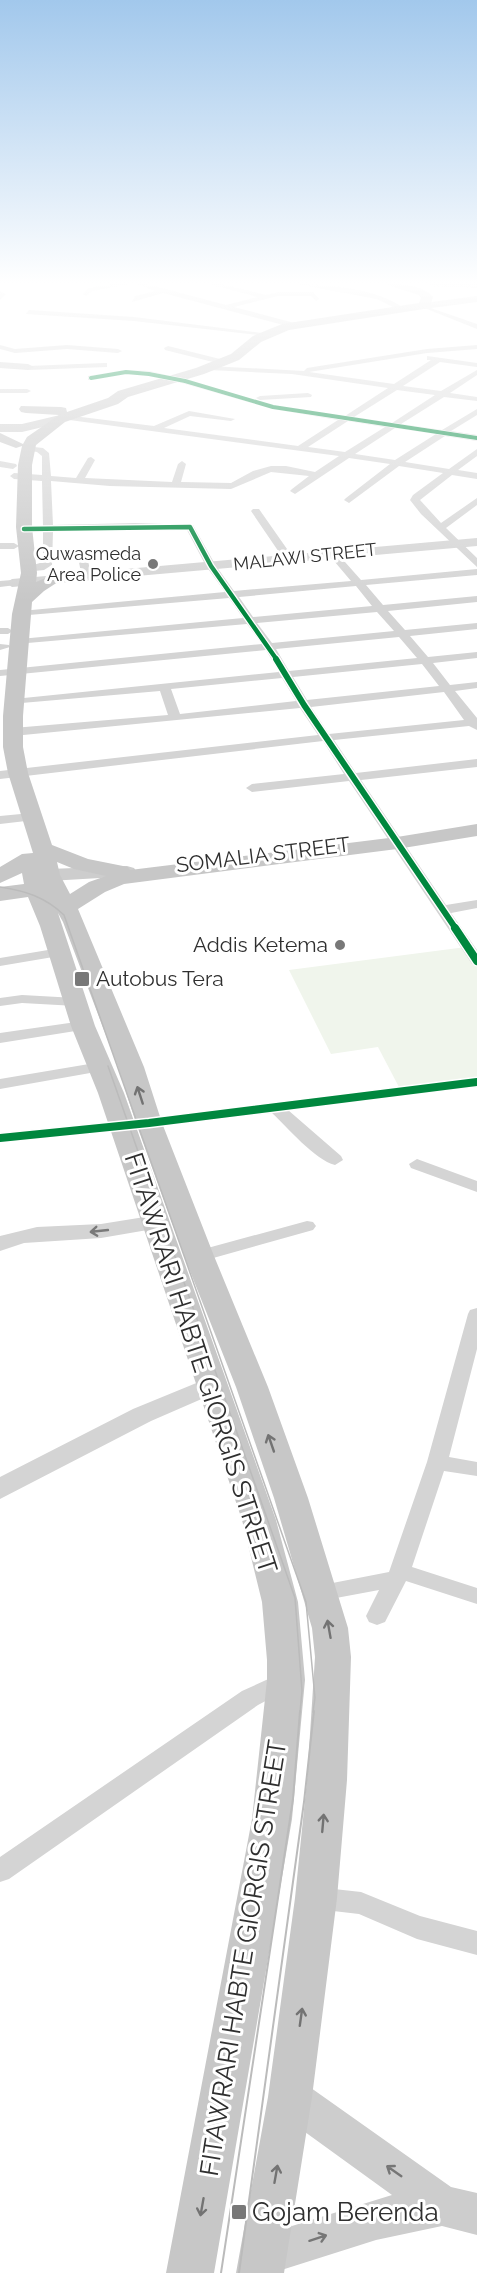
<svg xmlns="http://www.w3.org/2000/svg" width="477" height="2273" viewBox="0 0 477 2273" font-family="Raleway,sans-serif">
  <rect width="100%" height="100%" fill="#fff"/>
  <path fill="#f0f5ec" d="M466 947 477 964V1081L400 1089 378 1047 331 1054 289 970Z"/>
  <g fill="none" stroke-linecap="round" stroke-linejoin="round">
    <path fill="#d4d4d4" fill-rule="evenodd" d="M111 284H130L92 291 86 296 83 294 88 288Z
      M136 284H147L226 305 258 297 209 284H221L266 295 278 292H313L319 299 316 301 311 296H278L234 307 298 324 295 328 163 293 132 302 135 296 156 291Z
      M296 284C327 284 380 289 405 309L399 310 377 299Z
      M429 284H477V288L432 286Z
      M0 291 6 294 0 300Z
      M422 305 477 324V329L422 307Z
      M29 310 134 317 271 334 267 336 134 321 26 314Z
      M0 345 15 349 67 345 118 349 122 351 118 353 67 349 15 353 0 349Z
      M477 345V349L427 353 309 372 394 384 431 360H427V356L477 363V367L440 362 403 386 441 391 477 370V375L450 393 477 397V401L444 397 401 424 442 430 477 409V415L451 431 477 435V441L445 436 405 462 449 469 477 449V456L458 470 477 473V479L452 475 420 500 441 523 477 498V505L446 528 477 558V567L421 514 410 500 413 495 443 473 399 466 349 503 344 500 346 498 390 464 349 458 295 494 290 491 292 489 309 476 271 472 231 489 110 486 51 481 53 525 135 523 193 525 216 566 234 591 351 581 329 555 334 552 337 553 361 580 477 569V575L366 585 383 605 477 596V602L388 611 405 630 477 623V629L410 636 428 657 477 652V658L433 663 450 685 477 682V688L455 691 477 718V730L469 726 334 740 356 773 477 759V767L361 780 446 905 477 900V908L451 913 477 950V965L472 964 349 781 252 792 246 788 252 784 344 774 323 741 0 779V771L318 735 300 708 13 736 7 732 13 728 168 715 160 691 10 704 8 702 14 699 279 672 266 650 0 676V670L262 644 247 624 16 644V640L20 639 243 618 229 598 17 616 16 614 21 611 225 592 206 566 187 530 53 531 52 565 44 570 24 572V568L43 562V531L24 532 19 529 24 526H43L42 481 14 479 10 476 14 473 42 475V456L37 452 25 450V446L43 448 49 453 51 476 76 478 88 458 91 457 95 460 85 478 172 482 178 464 182 461 186 464 181 482 231 483 253 471 271 466H286L315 472 339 456 62 419V415H65L154 426 189 411 235 419 231 421 190 416 164 428 298 446 338 420 273 409 182 383 149 376 126 374 91 380H88V376L126 370 149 371 188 380 273 405 345 416 388 388 292 374 209 370 205 368 209 366 304 371 307 368 427 349ZM397 390 435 395 392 423 354 417ZM348 421 385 427 345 452 308 447ZM395 428 436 434 395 460 355 454ZM356 586 372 606 253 617 239 597ZM377 612 394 631 272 643 257 623ZM399 637 417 658 289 671 276 649ZM422 664 439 686 307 700 293 677ZM282 678 296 701 180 714 171 689ZM444 692 464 720 329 734 311 707Z
      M168 346 224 360 225 362 221 364 165 350 164 348Z
      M104 363H107V367L28 370 24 368 28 366Z
      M0 389H27L31 391 27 393H0Z
      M308 393 312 395 311 397 260 400 256 398 260 396Z
      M0 461 16 464 17 466 13 469 0 467Z
      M253 509H259L294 559 293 561H285L251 511Z
      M0 543H14L19 546 14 549H0Z
      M123 552 128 555 126 557 88 561 92 578 87 581 82 578 78 557Z
      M12 580 16 581V585L0 587V581Z
      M0 628H8L13 631 8 634H0Z
      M0 644 9 645 10 647 0 650Z
      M21 814 26 815 27 818 26 821 0 824V816Z
      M60 948 67 952 65 955 0 966V958Z
      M22 995 76 998 83 1002 76 1006 22 1003 0 1006V998Z
      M83 1021 88 1023 91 1026 88 1029 0 1043V1033Z
      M101 1062 107 1064 109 1067 107 1070 0 1089V1079Z
      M477 1077V1087L288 1110 341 1156 343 1160 335 1165C315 1160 287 1127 272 1113L0 1143V1133L149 1118Z
      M417 1159 477 1181V1192L411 1168 409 1164Z
      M307 1221 313 1222 316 1226 313 1230 199 1262 193 1260 190 1256 193 1252Z
      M477 1308V1349L449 1457 477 1462V1476L444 1471 412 1567 477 1588V1604L406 1581 385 1622 377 1625 369 1622 366 1616 379 1590 320 1601 312 1599 309 1593 312 1587 389 1572 427 1462 468 1314 470 1310Z
      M286 1671 294 1674 297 1680 294 1686 258 1705 9 1879 0 1882V1857L242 1691Z
      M316 1887 361 1892 420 1916 477 1931V1955L417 1939 359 1914 316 1909 307 1906 303 1898 307 1890Z"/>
    <path fill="#d4d4d4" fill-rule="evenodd" d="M477 538V546L12 587 6 583 12 579Z
      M157 1215 165 1217 168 1222 165 1227 101 1238 24 1243 0 1251V1236L37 1227 101 1224Z
      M211 1377 220 1379 223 1385 220 1391 151 1421 0 1499V1477L133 1409Z"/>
    <path fill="#cdcdcd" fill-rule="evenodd" d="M477 296V302L424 309 419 306 424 303Z
      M0 362 28 364 34 367 28 370 0 368Z
      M60 415 66 419 64 422 22 432H0V424H22Z
      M127 866 134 868 137 872 134 876 49 881 42 879 39 875 42 871 49 869Z
      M290 2077 304 2083 451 2187 477 2193V2235L442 2226 376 2240 272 2273H254L247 2270 241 2255 247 2240 392 2195 276 2111 270 2097 276 2083Z"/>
    <path fill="#c7c7c7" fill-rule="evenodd" d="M385 284C400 284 422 284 433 297L430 306 424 309 289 330 261 342 239 360 204 374 128 397 118 404 65 422 36 445 32 465V527L37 573 36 582 53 575 61 580 44 591 32 602 23 716V747L28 773 52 845 88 859 128 867 130 870 397 837 477 824V836L397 849 124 884 105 892 78 909 144 1067 162 1123 214 1256 268 1387 308 1498 348 1628 351 1657 347 1780 337 1898 312 2097 284 2273H236L268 2097 295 1898 307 1780 315 1657 312 1628 274 1498 236 1387 184 1256 136 1123 118 1067 63 922 58 913 95 1026 124 1093 276 1520 298 1602 305 1680 292 1819 214 2273H166L252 1819 267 1680V1660L262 1602 242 1520 98 1093 71 1026 40 926 28 897 0 901V887L24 884 22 873 0 883V867L22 854 33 853 8 773 3 747V716L12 614 21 573 16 527 18 465 22 446 16 448 0 442V433L23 444 27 437 59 415 26 413 21 412 19 409 21 406 61 407 66 408 67 412 108 398 118 391 196 368 231 354 253 336 282 324 419 303 421 298 419 295ZM57 862 74 869 106 876 89 882 70 894 60 875Z"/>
    <path stroke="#bbb" stroke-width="1.5" d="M0 887C26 891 45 897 64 915L306 1602 315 1698 313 1712
      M108 1066 295 1598 302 1691 300 1712"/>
    <path stroke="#bbb" stroke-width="2" d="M221 2273 293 1799 300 1711
      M239 2273 304 1802 314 1711"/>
    <g stroke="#fff" stroke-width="5">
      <path id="cycleway-far3" d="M91 378 126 372 149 374 185 381 273 407 477 438"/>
    </g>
    <g stroke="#fff" stroke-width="7">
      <path id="cycleway-far2" d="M24 529 190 527 211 566 277 660"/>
    </g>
    <g stroke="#fff" stroke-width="9">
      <path id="cycleway-far1" d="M276 659 304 705 456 929"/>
    </g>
    <g stroke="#fff" stroke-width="11">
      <path id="cycleway" d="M455 928 477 961
        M0 1138 149 1123 477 1082"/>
    </g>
    <use href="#cycleway-far3" stroke="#00873e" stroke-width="4"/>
    <use href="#cycleway-far2" stroke="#00873e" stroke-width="4.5"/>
    <use href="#cycleway-far1" stroke="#00873e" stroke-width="6"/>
    <use href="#cycleway" stroke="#00873e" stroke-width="8"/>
  </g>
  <defs><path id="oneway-shaft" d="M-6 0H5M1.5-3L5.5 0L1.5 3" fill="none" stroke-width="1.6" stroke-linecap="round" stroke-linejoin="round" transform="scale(1.5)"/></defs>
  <g stroke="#737373">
    <use href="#oneway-shaft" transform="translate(140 1095) rotate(-108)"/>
    <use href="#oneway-shaft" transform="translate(271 1443) rotate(-109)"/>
    <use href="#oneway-shaft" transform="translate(329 1629) rotate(-100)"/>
    <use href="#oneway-shaft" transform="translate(323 1823) rotate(-85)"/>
    <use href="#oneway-shaft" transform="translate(301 2017) rotate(-82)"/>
    <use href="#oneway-shaft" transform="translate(276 2174) rotate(-80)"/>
    <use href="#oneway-shaft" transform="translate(202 2207) rotate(100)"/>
  </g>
  <use stroke="#797979" href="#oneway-shaft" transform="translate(99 1231) rotate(174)"/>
  <g stroke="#767676">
    <use href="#oneway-shaft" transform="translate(394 2171) rotate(-145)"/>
    <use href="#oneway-shaft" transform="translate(318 2238) rotate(-18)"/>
  </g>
  <linearGradient id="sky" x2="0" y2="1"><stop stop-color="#a2c8ec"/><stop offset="0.47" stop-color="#fff"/><stop offset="1" stop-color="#fff" stop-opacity="0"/></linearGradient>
  <rect width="477" height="602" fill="url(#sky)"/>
  <g fill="#787878" stroke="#fff" stroke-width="2">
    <circle cx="153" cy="564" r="6"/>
    <circle cx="340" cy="945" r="6"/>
    <rect x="74" y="971" width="16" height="16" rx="3"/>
    <rect x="231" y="2204" width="16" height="16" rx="3"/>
  </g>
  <g text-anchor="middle" stroke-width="6" stroke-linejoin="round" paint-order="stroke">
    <g font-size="18" fill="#2f2f2f" stroke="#fff" text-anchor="end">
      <text x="141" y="560">Quwasmeda<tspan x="141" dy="21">Area Police</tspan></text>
    </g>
    <g font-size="18" fill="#2f2f2f" stroke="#fff">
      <text transform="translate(305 557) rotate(-6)" y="6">MALAWI STREET</text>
    </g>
    <g font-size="21" fill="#2f2f2f" stroke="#fff">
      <text transform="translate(263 855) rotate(-7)" y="7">SOMALIA STREET</text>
    </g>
    <g font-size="21" fill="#2f2f2f" stroke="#fff" text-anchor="end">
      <text x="328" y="952">Addis Ketema</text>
      <text x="96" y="986" text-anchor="start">Autobus Tera</text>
    </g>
    <g font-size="26" fill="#2f2f2f" stroke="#fff">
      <text transform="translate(201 1363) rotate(72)" y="9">FITAWRARI HABTE GIORGIS STREET</text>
      <text transform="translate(243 1958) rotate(-81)" y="9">FITAWRARI HABTE GIORGIS STREET</text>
    </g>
    <g font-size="26" fill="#2f2f2f" stroke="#fff" text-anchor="start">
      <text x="252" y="2221">Gojam Berenda</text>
    </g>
  </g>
</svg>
